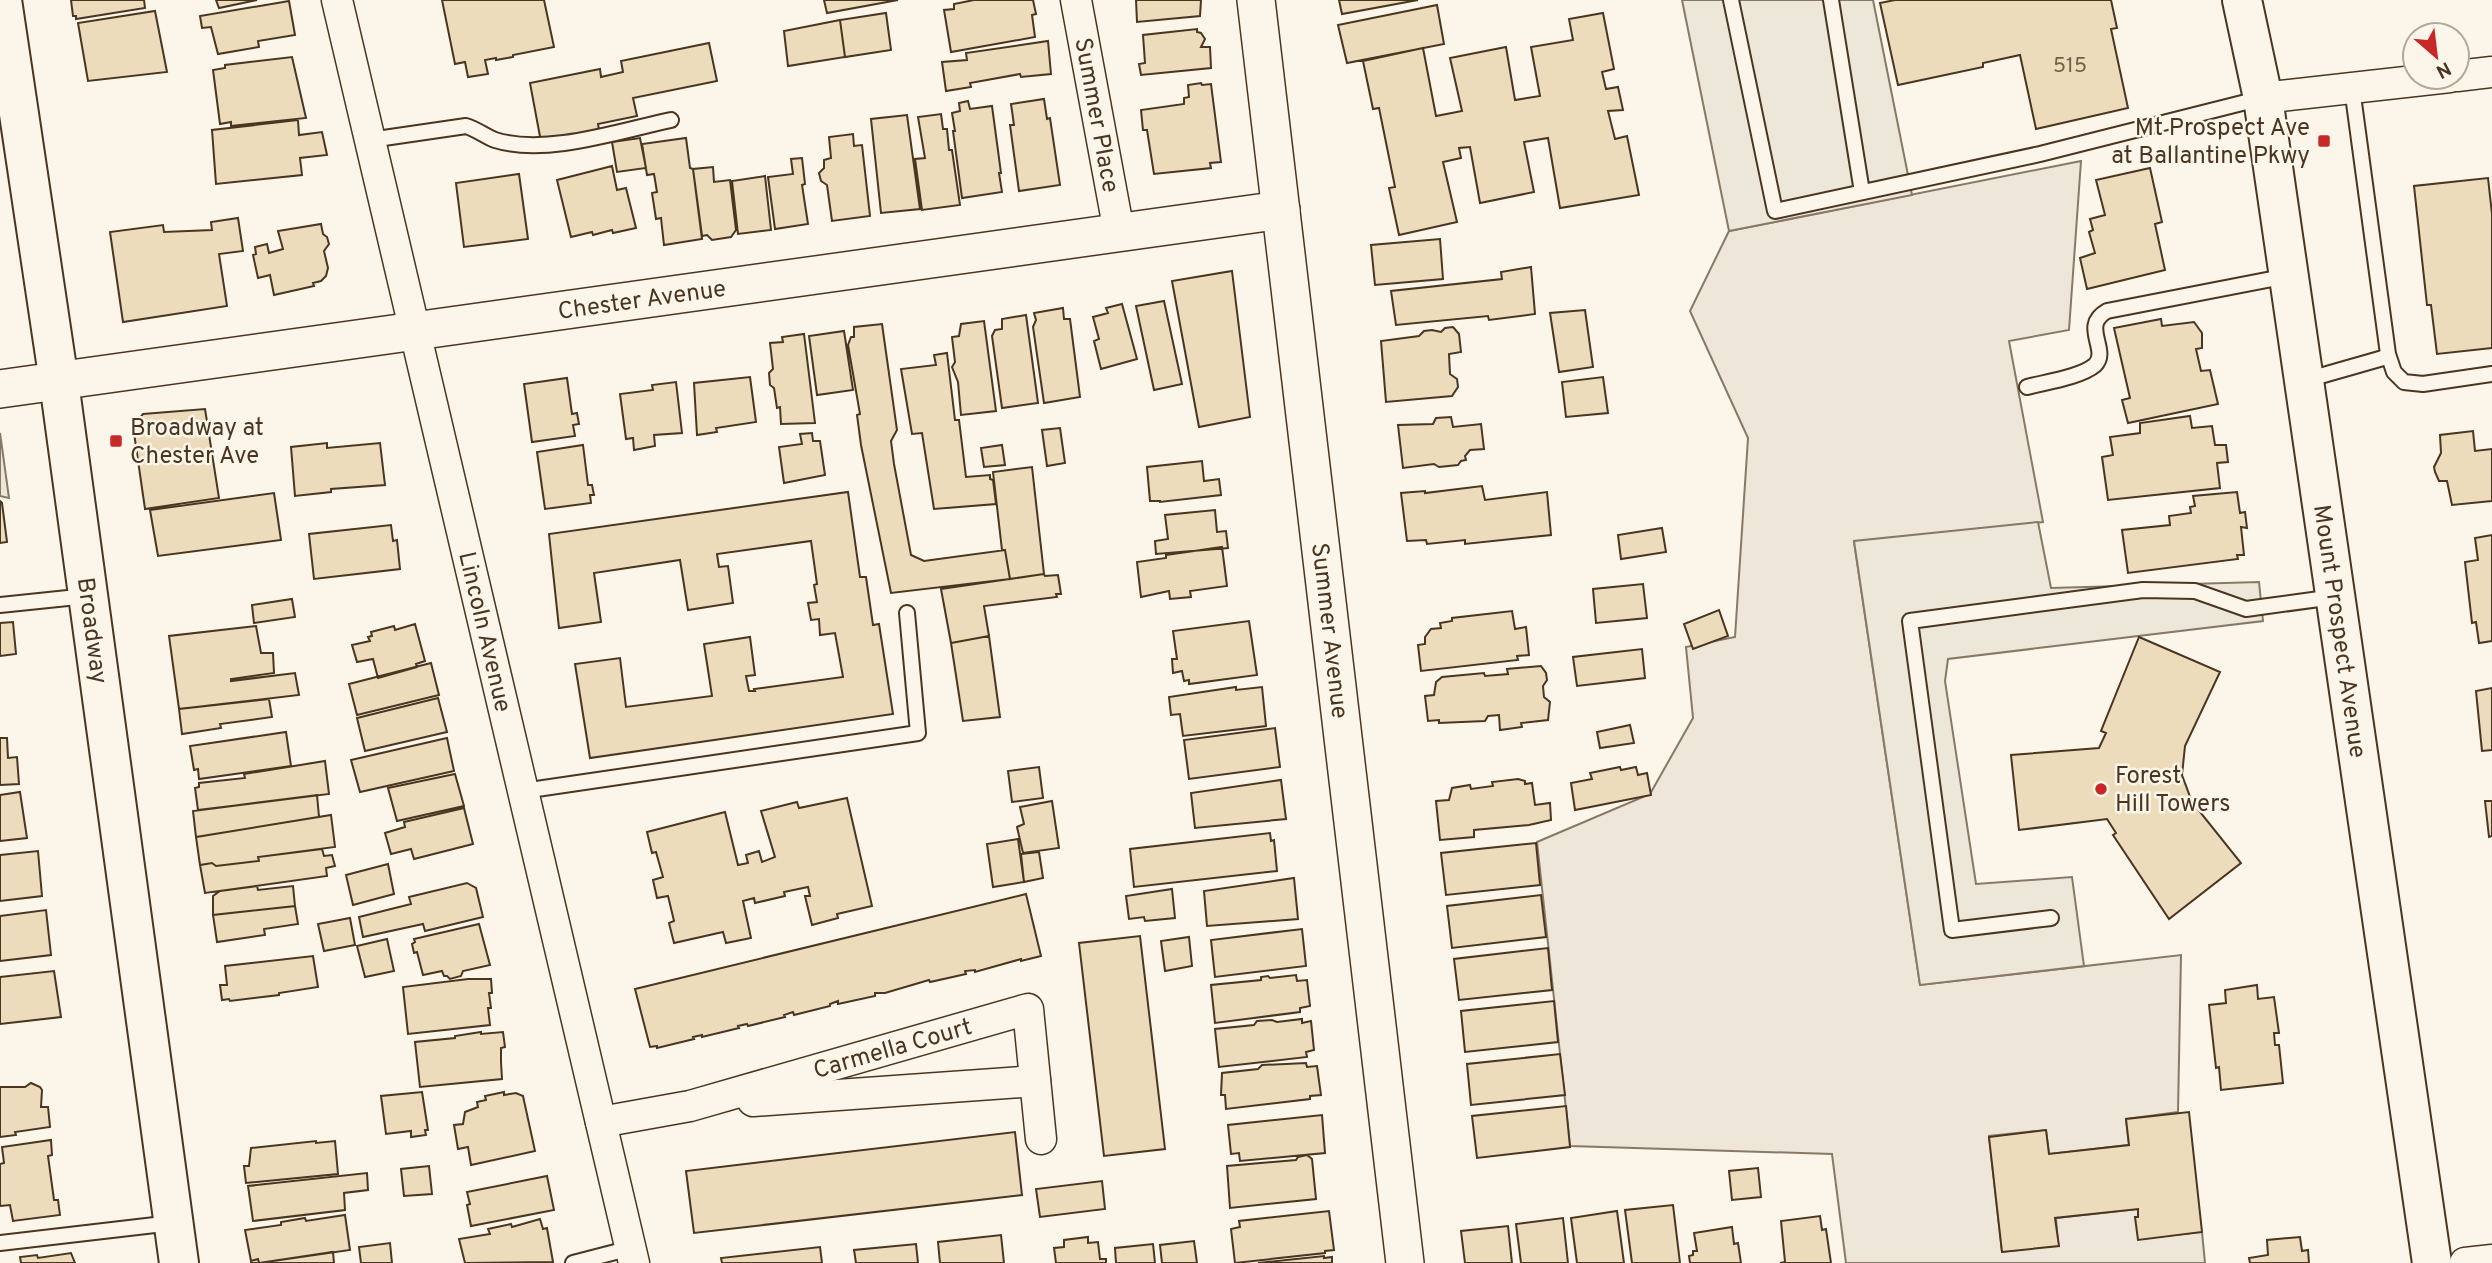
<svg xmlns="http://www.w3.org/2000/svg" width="2492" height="1263" viewBox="0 0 2492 1263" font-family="Overpass,sans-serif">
  <rect width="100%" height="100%" fill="#fbf6e9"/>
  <path fill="#ede6d9" stroke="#887966" stroke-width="2" d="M2081 161 2069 330 2009 341 2043 522 1854 542 1920 985 2181 955 2178 1112 2126 1119 2129 1145 2049 1154 2046 1130 1989 1136 2002 1252 2058 1245 2056 1218 2138 1209V1239L2202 1232 2205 1263H1846L1832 1154 1570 1146 1537 842 1650 794 1693 718 1686 647 1735 637 1748 438 1690 311 1729 231Z"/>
  <path fill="#ede7d9" stroke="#887966" stroke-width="2" d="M1682 0H1873L1912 195 1729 231Z
    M0 433 9 498 0 496Z
    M2038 522 2051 588 2259 582 2263 621 1948 659 1945 681 1976 884 2072 877 2084 966 1920 985 1854 541Z"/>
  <path fill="#ecdcbc" stroke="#4a3520" stroke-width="2" d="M71 0H144L145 8 76 19V16H73Z
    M216 0H257L219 8Z
    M442 0H544L554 47 513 55V57L496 60V58L485 60 488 74 468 77 465 62 455 64Z
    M824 0H898L827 13Z
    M974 0H1033L1036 14 1032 15 1035 37 951 52 944 10 954 9V4Z
    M1136 0H1201L1200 16 1137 22Z
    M1339 0H1418L1342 14Z
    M1895 0H2111L2117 28 2111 29 2128 108 2036 129 2020 55 1983 63V67L1898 85 1880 3Z
    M289 1 295 35 258 41 259 47 218 54 211 27 202 28 200 16Z
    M1437 5 1444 44 1347 63 1338 25Z
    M155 11 167 72 88 81 78 23Z
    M886 13 891 50 845 57 840 20Z
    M1603 13 1614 69 1602 72 1606 89 1618 87 1623 110 1608 111 1615 139 1627 136 1639 195 1560 208 1548 138 1524 142 1534 192 1480 203 1470 147 1459 148 1461 158 1443 162 1457 222 1399 235 1389 188 1395 187 1379 108 1373 109 1363 61 1423 48 1436 116 1462 111 1450 58 1506 47 1515 100 1540 96 1531 47 1573 40 1569 19Z
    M840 20 845 57 788 66 784 31Z
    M1197 29V32L1201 33 1205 39 1201 47H1210L1211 68 1141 75 1139 64 1145 63 1143 35Z
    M1048 41 1051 74 1021 77 1020 74 970 83 971 87 946 91 942 62 967 60 966 53Z
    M709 43 717 81 633 98 637 116 598 124 599 130 541 142 530 83 600 69 601 77 623 72 621 61Z
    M292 57 306 118 231 126V122L220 124 213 70 225 68V65Z
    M1201 83 1202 85 1211 84 1221 162 1210 163 1211 168 1154 174 1147 130H1143L1141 110 1184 104V98L1189 97 1188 85Z
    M1044 99 1047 119 1050 118 1060 185 1019 191 1010 125H1014L1011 104Z
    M968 101 970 109 992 106 1001 173H999L1002 192 962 198 953 131H955L952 113 960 111 959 103Z
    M941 114 943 129H947L949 150H952L960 205 922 210 915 159 925 158 918 117Z
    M907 115 920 209 881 213 871 119Z
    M298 120 299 135 322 132 327 155 300 158 302 175 216 184 212 130Z
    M853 134 854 146 862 145 870 216 832 221 827 185 821 181 819 173 824 168V160L831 158 829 137Z
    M640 138 646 168 617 172 612 142Z
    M686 138 690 168 693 169 702 239 664 245 661 218 656 219 652 193 657 192 654 174 647 175 642 144Z
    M802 158 805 184 802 185 808 224 775 229 768 177 793 174 791 159Z
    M612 166 617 190 626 188 636 228 613 233 612 230 593 235 592 232 571 237 557 180Z
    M713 167 714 182 730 180 736 230 731 237 712 240 707 235 702 236 693 169Z
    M2150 168 2162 222 2155 224 2165 270 2087 289 2080 258 2095 253 2089 232 2093 230 2090 219 2105 215 2096 180Z
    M519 174 528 239 464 247 456 183Z
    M765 176 771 230 738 234 732 181Z
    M2488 178 2492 214V348L2437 354 2431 305H2427L2414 186Z
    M238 218 243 251 219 254 227 306 123 322 110 232 163 225 164 232 212 230 211 222Z
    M321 224 323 234 327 237 329 244 324 251 328 268 326 276 321 281 313 283 314 286 274 295 270 275 258 278 253 255 256 254 255 247 267 244 269 253 283 249 278 231Z
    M1440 239 1443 279 1375 285 1371 245Z
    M1531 267 1535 314 1489 320 1488 316 1396 325 1391 291 1502 279 1501 272Z
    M1232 271 1250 417 1199 427 1172 281Z
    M1164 301 1182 384 1154 390 1136 306Z
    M1122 304 1137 359 1101 369 1094 341 1099 339 1093 317 1108 313 1106 308Z
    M1063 308 1064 319H1070L1080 397 1044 403 1033 327 1036 320 1034 313Z
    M1585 310 1593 367 1559 372 1550 313Z
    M1026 315 1038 403 1002 408 992 336 995 330 1002 329V319Z
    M2161 319 2162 326 2194 322 2202 333V348L2196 349 2201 371 2210 370 2218 404 2128 423 2122 400 2130 398 2114 328Z
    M984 321 996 411 961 415 958 382 952 367 955 362 952 337 959 336 961 324Z
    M882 324 897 430 891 441 894 464 911 555 924 561 1005 550 1010 579 891 593 861 445 857 415 860 414 848 345 851 337H854V327Z
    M1453 327 1459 334 1461 352 1449 354 1450 374 1457 379 1458 387 1452 396 1386 402 1381 341 1419 336 1424 331 1432 330 1441 332 1445 328Z
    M844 331 853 390 817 395 809 336Z
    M804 334 815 423 781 424 780 407 777 408 774 388 770 385 769 373 773 369 770 343 783 342 782 337Z
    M947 353 955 420H959L966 477 990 475V479L993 480 996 504 934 509 922 433 912 434 901 369 936 365 934 355Z
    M750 377 756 422 716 428 717 432 697 435 694 383Z
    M1603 377 1608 413 1566 417 1562 382Z
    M567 378 572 414 577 413 579 424 573 425 575 436 532 442 524 384Z
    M676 382 682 433 654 435 655 446 634 450 633 438 626 439 620 394 653 390 652 385Z
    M205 409 219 498 145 509 133 426 143 414Z
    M2190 416 2192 428 2212 426 2215 445H2226L2228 462 2217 463 2220 488 2108 500 2102 457 2113 455 2110 437 2140 433V423Z
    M1451 417 1453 427 1481 424 1484 449 1470 450 1465 456 1466 460 1461 461 1458 465 1439 467 1434 464 1403 468 1398 425 1433 424 1436 418Z
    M1060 428 1065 463 1047 466 1042 430Z
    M2473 431 2475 451 2492 449V501L2452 505 2447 481H2439L2435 472 2434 467 2441 453 2440 435Z
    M812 433 813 441H820L825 475 784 483 779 447 802 444 800 434Z
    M327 443V448L380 443 385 485 331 489V492L295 496 291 447Z
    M583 445 588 485H592L594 495H590L591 503 545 509 537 452Z
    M1002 445 1005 465 984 467 981 448Z
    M1202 461 1204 481 1219 479 1221 495 1160 502V501H1150L1147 467Z
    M1032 467 1044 574 1010 579 1005 550H1002L993 472Z
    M1482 486 1485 500 1547 492 1551 535 1465 544V540L1427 544 1426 540 1407 541 1401 493 1425 491V493Z
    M848 492 860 577H866L873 625 879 624 893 714 590 758 575 664 620 658 626 707 712 696 704 644 750 637 755 675 746 676 749 691H755L754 689 843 677 835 633 820 635 819 619 811 620 808 603 817 602 814 585 817 584 811 541 717 554 719 567 728 566 733 603 688 610 680 560 594 573 601 622 559 628 549 534Z
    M2237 492 2240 513 2245 512 2247 528 2241 527 2244 555H2237L2238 559 2128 573 2122 530 2170 525 2169 516 2191 513 2190 507 2195 506 2193 496Z
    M274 493 281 540 158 556 150 510Z
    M0 501 2 503 7 542 0 543Z
    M1215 510 1217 532 1226 531 1228 548 1156 554 1155 541 1168 539 1165 515Z
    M391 525 393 541 397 540 400 569 314 579 309 534Z
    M1662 528 1666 552 1621 559 1618 535Z
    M2492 535V641L2479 643 2476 622 2472 623 2465 562 2478 560 2475 538Z
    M1222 547 1227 586 1190 591 1191 597 1170 599 1169 591 1141 597 1137 562 1166 558V555Z
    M1044 574 1045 576 1058 575 1061 594H1056L1057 597 984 606 989 636 951 643 941 589Z
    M1643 584 1647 618 1596 623 1593 589Z
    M292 599 295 617 254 623 252 605Z
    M1719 610 1728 636 1693 649 1684 624Z
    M1512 611 1515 629 1526 627 1529 655 1517 656 1518 660 1421 671 1418 645 1425 644V637L1431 629 1441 628 1440 623 1452 621V618Z
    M1249 621 1257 675 1189 684V680L1184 681 1182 671 1173 673 1172 659H1177L1173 631Z
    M13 622 16 654 0 656V623Z
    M415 624 425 661 416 664 417 667 378 678 373 659 357 662 352 645 370 641 368 637 372 636 371 632 394 626 395 630Z
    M256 626 261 653H273L274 673 231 679V681L295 673 299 695 179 709 169 636Z
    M989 636 1000 717 963 721 951 643Z
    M2139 637 2220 672 2185 746 2182 775 2192 802 2241 863 2169 919 2113 835 2116 833 2107 819 2019 830 2011 755 2099 748 2106 733 2101 731Z
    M1642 649 1645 678 1577 686 1573 657Z
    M431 663 439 695 357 715 349 684Z
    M1541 666 1546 673 1547 680 1543 686 1544 697 1550 702 1548 720 1521 723 1522 727 1500 730 1499 715 1488 716 1485 721 1439 723V720L1428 721 1425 696 1434 695 1436 682 1442 677 1484 673 1485 676 1508 674 1507 669Z
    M1236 687V690L1262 687 1266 726 1183 736 1180 714 1171 715 1169 697Z
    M2492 688V750L2482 751 2476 691Z
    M438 698 447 732 365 751 357 718Z
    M269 699 272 717 220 724 221 728 182 734 179 709Z
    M1630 725 1634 743 1600 748 1597 732Z
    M1275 728 1280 767 1189 779 1184 740Z
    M286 732 291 766 199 779 198 769 194 770 190 746Z
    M0 738H7L8 758 17 757 19 784 0 785Z
    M447 738 454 771 360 792 351 760Z
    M325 761 329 794 198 810 195 788 199 787V783L245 778 244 774Z
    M1039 767 1043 798 1012 802 1008 771Z
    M1620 767 1621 770 1636 767 1638 775 1647 773 1651 795 1575 810 1571 783 1592 779 1590 773Z
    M455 774 464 806 397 821 388 788Z
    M1518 779 1525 781V784L1532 783 1535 805 1550 803 1551 820 1529 825 1474 830V837L1440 840 1436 801 1449 800 1452 788 1470 785 1471 789 1493 786 1492 782Z
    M1281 780 1286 819 1195 828 1191 793Z
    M20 792 27 838 0 841V795Z
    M317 795 319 817 196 837 193 811Z
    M847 798 872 906 837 914 838 918 812 925 805 896H810L808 887 784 892 785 896 755 903 754 898 743 901 751 938 726 943 723 932 674 943 669 923 674 921 668 896 657 898 653 880 663 877 656 852 652 853 647 832 725 812 738 865 748 863 746 855 759 851 762 862 775 857 761 811 797 802 799 808Z
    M1052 801 1059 848 1023 853 1017 827 1024 824 1020 807Z
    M2485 801H2492V836L2489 837Z
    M464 808 473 844 414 859 411 849 391 854 385 833 405 827 404 822Z
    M331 815 335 847 258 857 259 861 216 866 212 863 200 865 196 837Z
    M1270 833 1271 841 1274 840 1277 871 1134 887 1130 849Z
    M1018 839 1024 882 993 887 987 844Z
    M1536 843 1540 885 1446 895 1441 853Z
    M322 849 324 856 332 855 335 866 326 868 327 876 205 893 200 865 212 863 216 866 259 861 258 857Z
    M38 851 42 896 0 901V855Z
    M1039 852 1043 878 1024 882 1021 854Z
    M388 864 394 894 353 905 346 875Z
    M1294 878 1298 919 1207 926 1204 891Z
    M467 883 476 888 483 917 425 931 423 924 363 937 359 917 411 904 409 897Z
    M257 886 258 890 293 886 295 906 213 915V896L220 891Z
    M1172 889 1175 918 1145 921 1144 917 1129 919 1126 896Z
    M1026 894 1041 956 1021 961V959L975 972V970L965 971 966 974 930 982 929 980 885 993H875V996L838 1004V1001L830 1004V1006L794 1015 793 1012 784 1015 785 1017 748 1026 747 1024 738 1026 739 1028 702 1037V1035L693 1037 694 1039 657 1048V1046L650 1047 635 989Z
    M1541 895 1546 937 1452 948 1447 906Z
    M295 906 298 924 264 929 265 935 217 942 213 915Z
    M46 910 51 955 0 961V916Z
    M350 918 355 945 324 951 318 924Z
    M479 924 490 965 463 971 461 976 450 979 447 976H444L442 971 423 975 417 952 414 953 412 944 415 942 414 939Z
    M1302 929 1306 966 1215 977 1211 940Z
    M1140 936 1165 1149 1104 1156 1079 943Z
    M1189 937 1192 966 1165 971 1161 941Z
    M387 939 394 971 365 977 357 946Z
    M1548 948 1552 990 1459 1000 1454 959Z
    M313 956 318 987 279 993V995L230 1001 229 999 222 1000 220 985H227L225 966Z
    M54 971 61 1017 0 1024V977Z
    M1296 975 1297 981 1307 980 1310 1006 1300 1008V1012L1215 1023 1211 985 1261 980V977L1268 976 1270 978Z
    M468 979H491L492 993H489L491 1008H488L490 1025 408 1034 403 987Z
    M2257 985 2258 999 2274 997 2279 1033H2274L2275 1045H2279L2283 1083 2221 1090 2219 1067 2216 1068 2209 1005 2226 1003 2225 990Z
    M1554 1001 1558 1042 1465 1052 1461 1011Z
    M1302 1019V1023L1311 1021 1314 1050 1306 1052 1307 1057 1219 1067 1215 1029 1254 1025 1257 1021 1272 1020 1277 1022Z
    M481 1032V1034L503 1032 505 1047 501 1048V1062L502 1079 420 1087 415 1042 455 1038V1036Z
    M1560 1054 1565 1095 1471 1105 1467 1064Z
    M1306 1063 1307 1067 1317 1066 1321 1095 1310 1096V1099L1226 1109 1225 1095H1221L1222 1073 1258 1069 1262 1065Z
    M31 1083 40 1087 42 1090 41 1107H48L50 1127 15 1132 16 1135 0 1137V1087H25Z
    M422 1092 428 1130H425L426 1135 411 1137V1131L386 1134 381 1096Z
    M504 1092V1095L516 1093 523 1096 535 1151 471 1165 468 1147 458 1149 454 1125 463 1124 465 1112 478 1107 477 1102 486 1100 485 1096Z
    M1566 1106 1570 1147 1477 1158 1472 1116Z
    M2189 1112 2202 1232 2138 1240 2135 1217H2138V1209L2055 1218 2059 1246 2002 1252 1989 1137 2046 1130 2049 1154 2129 1145 2126 1119Z
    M1322 1115 1325 1153 1240 1161 1239 1153 1231 1154 1228 1125Z
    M1015 1132 1022 1195 694 1233 686 1171Z
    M51 1140 52 1155 48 1156 54 1200H58L60 1215 13 1221 10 1205 0 1206V1164L4 1163 2 1147Z
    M316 1141V1143L335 1141 338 1174 246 1183 244 1166H249L251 1148Z
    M1307 1155 1312 1159 1316 1199 1230 1208 1227 1166 1296 1160 1298 1157Z
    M429 1166 432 1194 404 1196 401 1169Z
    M1758 1168 1761 1197 1732 1200 1729 1171Z
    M367 1173 368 1190 344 1193 345 1210 253 1221 248 1186Z
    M547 1176 554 1210 471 1226 467 1205 470 1204 467 1192Z
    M1102 1181 1105 1209 1040 1217 1036 1189Z
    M1673 1205 1680 1263H1632L1625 1210Z
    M1329 1211 1334 1250 1325 1251V1253L1235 1263 1231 1229 1240 1227 1239 1221Z
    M1617 1211 1624 1263H1577L1571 1218Z
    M345 1215 350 1250 259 1263 258 1259 251 1261 245 1230 281 1225V1222L305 1218 306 1221Z
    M1820 1216 1822 1230 1826 1229 1831 1263H1780L1785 1262 1781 1221Z
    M1563 1218 1568 1263H1521L1516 1224Z
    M540 1219 543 1229 547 1228 553 1262 465 1263 459 1239 490 1234 488 1229 511 1224 512 1227Z
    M1508 1226 1512 1263H1465L1461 1231Z
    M1732 1227 1734 1244 1738 1243 1741 1263H1690L1689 1256 1693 1255V1251H1697L1694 1233Z
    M1001 1235 1004 1263H940L938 1242Z
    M1088 1237V1243L1098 1242 1100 1259H1106V1263H1056L1054 1248 1064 1247V1240Z
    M2300 1237 2302 1251 2308 1250 2309 1263H2250L2249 1258 2268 1255 2267 1240Z
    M1194 1241 1197 1263H1162L1160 1245Z
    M390 1243 392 1263H361L359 1247Z
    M916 1244 918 1263H856L854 1250Z
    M1153 1244 1155 1263H1116L1115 1248Z
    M820 1247 822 1263H722L721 1258Z
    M333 1252 334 1263H251V1261L258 1259 259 1263Z
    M71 1253 75 1263H21L20 1257 37 1255 38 1258Z
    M1324 1256V1258L1332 1257V1263H1258Z"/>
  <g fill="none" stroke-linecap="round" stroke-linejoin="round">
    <g stroke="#4a3520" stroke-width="18">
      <path id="service" d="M1731 0 1775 211 2040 154 2262 98
        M1831 0 1862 192
        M370 140 466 126C476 129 485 136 495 140 546 156 619 131 671 120
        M2388 354 2394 372 2404 382 2423 384 2492 374
        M2306 380 2383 358 2388 354 2352 88
        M2027 387C2046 382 2081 377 2095 365 2110 350 2080 326 2107 311L2287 276
        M0 605 87 596
        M523 791 918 733 907 613
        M2051 918 1952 930 1910 621 2143 590 2195 591 2246 609 2334 597
        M0 1243 172 1223
        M573 1263 631 1248"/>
    </g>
    <g stroke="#4a3520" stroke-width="33">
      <g id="minor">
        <path id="s1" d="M337 0 634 1263"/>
        <path id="s2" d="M1076 0 1119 232"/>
        <path d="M2457 76 2492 72"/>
        <path d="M2263 98 2450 77"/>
        <path d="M753 1101 1035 1081"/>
        <path id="s3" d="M601 1122 690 1106 1028 1009 1041 1139"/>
        <path d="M2465 1263 2492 1260"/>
      </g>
    </g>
    <g stroke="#4a3520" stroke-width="40">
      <g id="tertiary">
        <path id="s4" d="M1256 0 1405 1263"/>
        <path id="s5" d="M0 389 1281 210"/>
      </g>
    </g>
    <g stroke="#4a3520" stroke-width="42">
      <g id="secondary">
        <path id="s6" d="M2 0 59 382 179 1263"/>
        <path id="s7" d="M2242 0 2263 98 2432 1263"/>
      </g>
    </g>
    <use href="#service" stroke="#fbf6e9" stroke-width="14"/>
    <use href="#minor" stroke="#fbf6e9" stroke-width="30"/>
    <use href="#tertiary" stroke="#fbf6e9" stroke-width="37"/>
    <use href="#secondary" stroke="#fbf6e9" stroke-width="38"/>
  </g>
  <g fill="#c62828" stroke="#fbf6e9" stroke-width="2.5">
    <rect x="2317" y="134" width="14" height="14" rx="3.5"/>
    <rect x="109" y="434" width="14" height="14" rx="3.5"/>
    <circle cx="2101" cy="789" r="7"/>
  </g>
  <g text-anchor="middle" stroke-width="5" stroke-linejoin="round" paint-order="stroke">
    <g font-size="21" fill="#725f47">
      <text x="2070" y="72">515</text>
    </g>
    <g font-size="24" fill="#4a3520" stroke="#fbf6e9">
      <text dy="8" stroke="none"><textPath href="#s2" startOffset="117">Summer Place</textPath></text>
      <text dy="8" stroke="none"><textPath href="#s5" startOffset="648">Chester Avenue</textPath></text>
      <text dy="8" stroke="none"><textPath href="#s6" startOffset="637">Broadway</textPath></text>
      <text dy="8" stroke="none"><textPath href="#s7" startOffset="639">Mount Prospect Avenue</textPath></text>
      <text dy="8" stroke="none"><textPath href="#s1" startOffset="649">Lincoln Avenue</textPath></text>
      <text dy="8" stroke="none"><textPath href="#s4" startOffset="635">Summer Avenue</textPath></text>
      <text dy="8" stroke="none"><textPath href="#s3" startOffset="301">Carmella Court</textPath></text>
    </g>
    <g font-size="24" fill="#4a3520" stroke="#fbf6e9" text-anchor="start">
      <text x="2310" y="135" text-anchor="end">Mt Prospect Ave<tspan x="2310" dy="28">at Ballantine Pkwy</tspan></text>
      <text x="130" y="435">Broadway at<tspan x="130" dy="28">Chester Ave</tspan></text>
      <text x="2115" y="783">Forest<tspan x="2115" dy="28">Hill Towers</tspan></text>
    </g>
  </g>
  <g transform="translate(2436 56) rotate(152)"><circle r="33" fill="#fbf6e9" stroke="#b4a999" stroke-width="2"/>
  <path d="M0-5L12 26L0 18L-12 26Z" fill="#c62828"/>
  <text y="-10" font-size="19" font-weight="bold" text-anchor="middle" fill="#4a3520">N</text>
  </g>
</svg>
